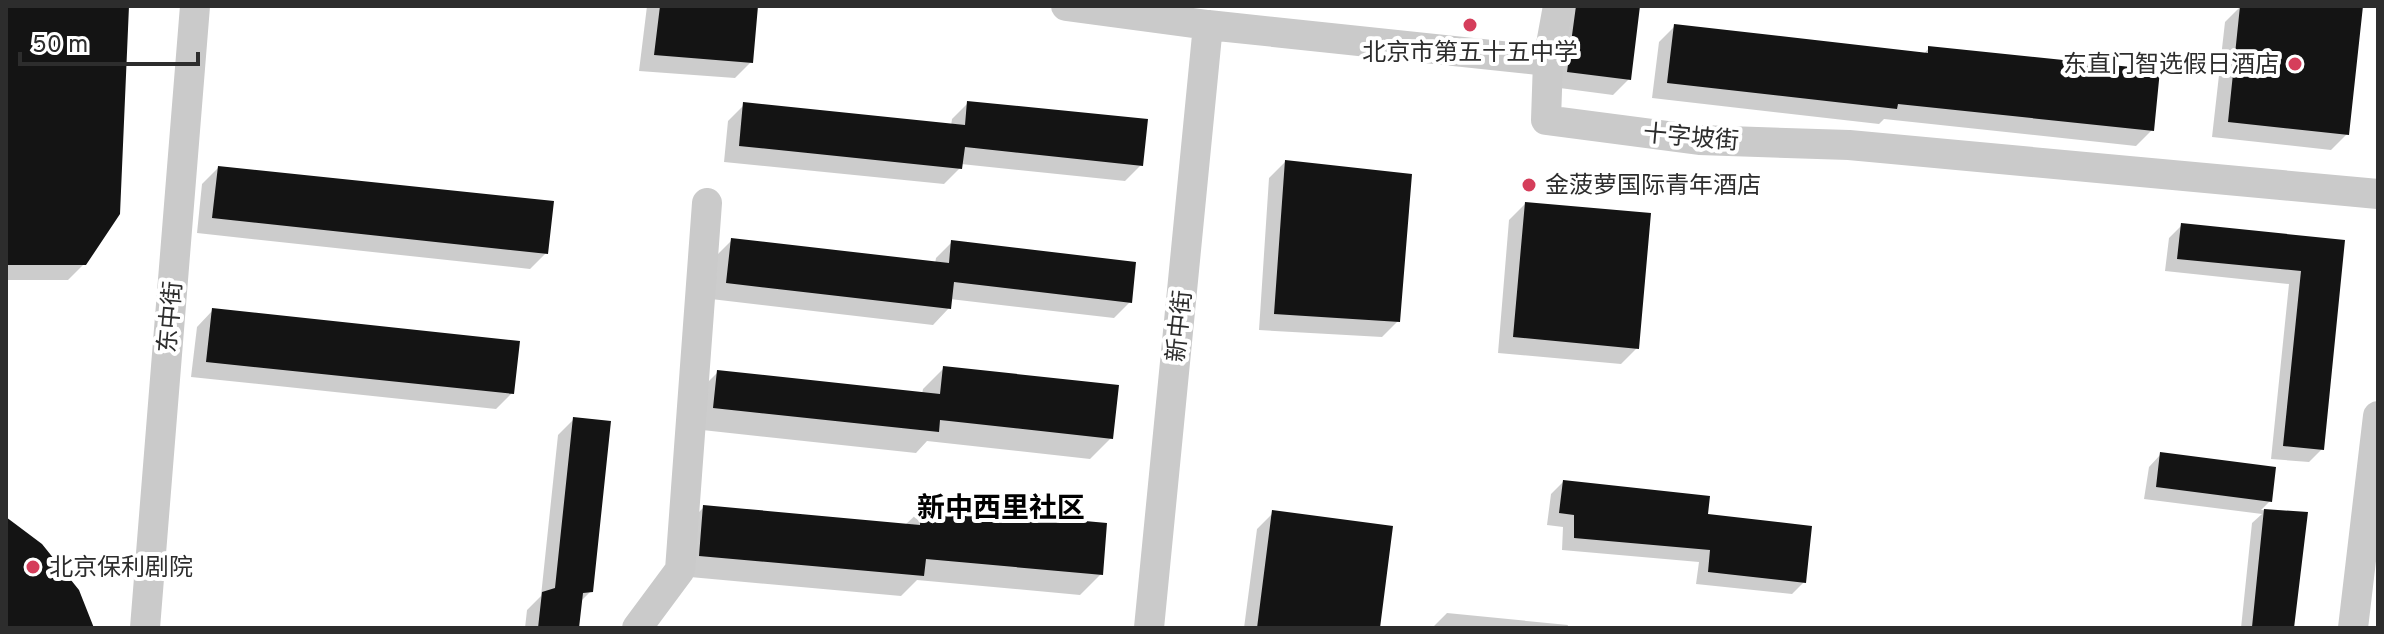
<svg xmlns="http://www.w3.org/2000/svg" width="2384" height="634" viewBox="0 0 2384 634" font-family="Overpass,'Noto Sans SC',sans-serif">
  <rect width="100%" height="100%" fill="#fff"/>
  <path fill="#0003" d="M6 6H127L85 263 68 280H6Z
    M647 6H756L751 62 735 78 639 71Z
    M1562 6H1638L1629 79 1613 95 1552 87Z
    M2241 6H2361L2347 134 2331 150 2212 137 2225 22Z
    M1675 26 1923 55 1929 48 2152 130 2136 146 1884 119 1879 124 1652 98 1659 42Z
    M968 103 1141 165 1125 181 961 164 960 168 944 184 724 162 728 121 744 105 951 126 952 119Z
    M1285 162 1398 321 1382 337 1259 330 1269 178Z
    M218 168 546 253 530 269 197 233 202 184Z
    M1525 204 1637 348 1621 364 1498 353 1509 220Z
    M2182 225 2343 242 2322 449 2309 462 2271 459 2289 284 2165 271 2169 238Z
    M732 240 935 264 936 258 952 242 1130 302 1114 318 950 299 949 308 933 325 711 299 716 256Z
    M213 310 512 393 496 409 191 377 197 327Z
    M944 368 1111 438 1090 459 927 441 916 453 693 429 697 393 718 372 922 394 923 389Z
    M574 419 591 591 580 602 577 628H525L527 610 541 596 558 435Z
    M2161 454 2270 501 2261 510 2305 513 2292 628H2241L2252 523 2262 514 2144 499 2149 467Z
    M1563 482 1706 516 1804 582 1792 594 1696 584 1699 562 1562 550 1563 527 1547 525 1551 494Z
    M704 507 905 525 922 509 1101 574 1080 595 917 580 901 596 679 576 683 528Z
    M1273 513 1378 628H1244L1257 529Z
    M1447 613 1568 625 1567 628H1432Z"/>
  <path fill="#141414" d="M6 6H129L120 214 86 265H6Z
    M660 6H758L753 63 654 55Z
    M1576 6H1640L1631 80 1567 72Z
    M2240 6H2363L2349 135 2228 122Z
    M1674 24 1928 53V46L2160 70 2154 131 1898 104 1897 109 1667 83Z
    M967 101 1148 119 1143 166 965 147 962 169 739 146 743 102 965 125Z
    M1285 160 1412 174 1400 322 1274 314Z
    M218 166 554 201 548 254 212 218Z
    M1525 202 1651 213 1639 349 1513 337Z
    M2181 223 2345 240 2324 450 2283 446 2301 271 2177 259Z
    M731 238 949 263 951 240 1136 262 1132 303 954 282 951 309 726 283Z
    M212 308 520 341 514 394 206 362Z
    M943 366 1119 385 1113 439 940 420 939 432 713 408 717 370 940 394Z
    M573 417 611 421 593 592 583 593 579 628H538L542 592 555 588Z
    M2160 452 2276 467 2272 502 2156 487Z
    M1563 480 1710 496 1708 514 1812 526 1806 583 1708 572 1710 550 1574 538V515L1559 513Z
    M703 505 920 525 921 506 1107 523 1103 575 926 559 924 576 699 556Z
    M2264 509 2308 512 2294 628 2252 627Z
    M1272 510 1393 526 1380 628H1257Z
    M6 517 42 544 79 590 94 628H6Z"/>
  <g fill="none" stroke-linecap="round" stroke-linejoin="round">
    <path stroke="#cacaca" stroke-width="30" d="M1066 6 1208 25 1548 61
      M1558 6 1548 61 1546 120 1699 140 1849 145 2378 194
      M145 628 195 6
      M637 628 680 570 707 203
      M1149 628 1208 25
      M2353 628 2378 416"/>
  </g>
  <g fill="#d53e5b" stroke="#fff" stroke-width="3">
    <circle cx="1470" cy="25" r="8"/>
    <circle cx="2295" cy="64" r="8"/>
    <circle cx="1529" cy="185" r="8"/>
    <circle cx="33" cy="567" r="8"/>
  </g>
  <g text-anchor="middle" stroke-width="8" stroke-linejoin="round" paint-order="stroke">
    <g font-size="24" fill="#2d2d2d" stroke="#fff" text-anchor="start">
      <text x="1470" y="60" text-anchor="middle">北京市第五十五中学</text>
      <text x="2279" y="72" text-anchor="end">东直门智选假日酒店</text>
      <text x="1545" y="193">金菠萝国际青年酒店</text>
      <text x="49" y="575">北京保利剧院</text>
    </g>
    <g font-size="24" fill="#2d2d2d" stroke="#fff">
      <text transform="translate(1691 137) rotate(5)" y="8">十字坡街</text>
      <text transform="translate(170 317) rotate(-85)" y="8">东中街</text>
      <text transform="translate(1179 326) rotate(-84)" y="8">新中街</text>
    </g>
    <g font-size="28" font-weight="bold" fill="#000" stroke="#fff">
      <text x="1001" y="517">新中西里社区</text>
    </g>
  </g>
  <rect width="2384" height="634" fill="none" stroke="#2d2d2d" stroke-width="16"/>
  <path d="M20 52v12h178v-12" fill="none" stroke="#2d2d2d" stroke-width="4"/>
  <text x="32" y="52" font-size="24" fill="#2d2d2d" stroke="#ffffff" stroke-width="6" paint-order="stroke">50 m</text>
</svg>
